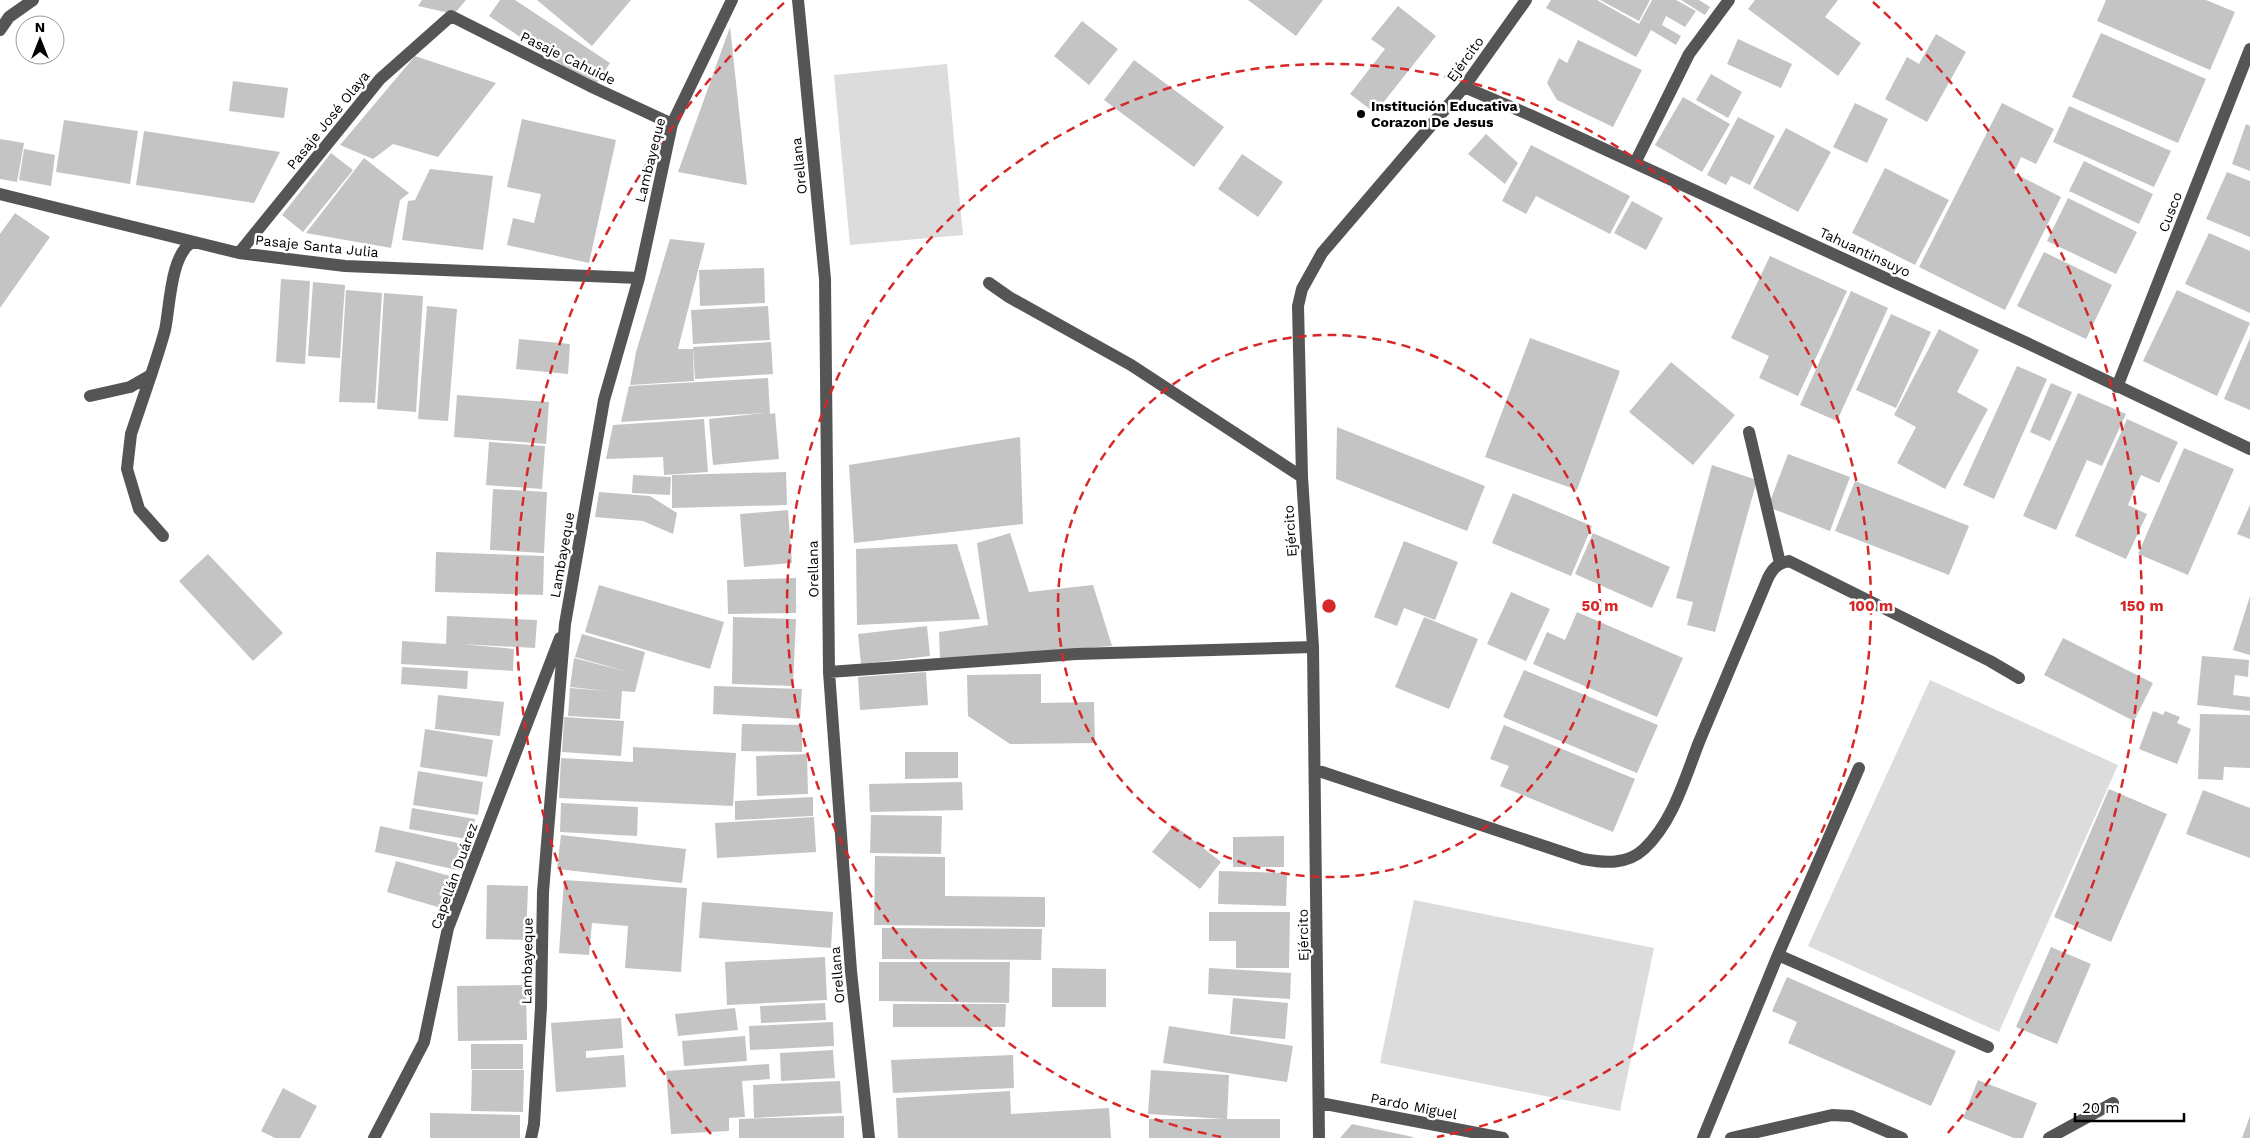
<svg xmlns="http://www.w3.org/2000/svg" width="2250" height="1138" viewBox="0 0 2250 1138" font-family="'Work Sans',sans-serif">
  <rect width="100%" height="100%" fill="#fff"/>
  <path fill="#dcdcdc" d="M947 64 963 235 850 245 834 75Z
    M1930 680 2118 765 1999 1032 1808 946Z
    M1414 900 1654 948 1620 1111 1380 1063Z"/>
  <path fill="#c4c4c4" d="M422 0H466L454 14 418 6Z
    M500 0H515L610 63 594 87 489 16Z
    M537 0H631L592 46Z
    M1248 0H1323L1296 36Z
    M1551 0H1597L1639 24 1652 0H1676L1696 11 1685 27 1666 16 1662 25 1681 36 1676 45 1651 30 1636 57 1546 8Z
    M1600 0H1650L1639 21Z
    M1681 0H1699L1710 7 1705 15Z
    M1755 0H1838L1825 17 1861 43 1838 76 1748 9Z
    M2106 0H2206L2235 12 2210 70 2097 21Z
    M1398 6 1436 36 1375 113 1350 94 1385 49 1371 39Z
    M1082 21 1118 49 1089 85 1054 56Z
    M730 27 747 185 678 172Z
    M2101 33 2206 79 2178 143 2072 97Z
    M1936 34 1966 52 1927 122 1885 99 1907 57 1919 64Z
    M1738 39 1792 64 1781 88 1727 64Z
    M1578 40 1642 70 1613 127 1557 100 1547 83 1559 58 1567 63Z
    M415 56 496 83 438 157 393 144 373 159 340 145Z
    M1134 60 1224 127 1194 167 1104 100Z
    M1711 74 1742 92 1728 118 1696 100Z
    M233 81 288 88 284 118 229 111Z
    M1683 97 1730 124 1702 172 1655 145Z
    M1855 103 1888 119 1867 163 1833 147Z
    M2002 103 2054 129 2036 164 2021 157 2014 173 2061 197 2005 310 1919 267Z
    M2069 106 2171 151 2154 187 2053 142Z
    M1738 117 1775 136 1750 185 1731 176 1726 185 1707 175Z
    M522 119 616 140 589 263 507 245 513 218 534 223 541 194 507 187Z
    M64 120 138 131 130 184 56 172Z
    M2246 124 2250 126V171L2232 164Z
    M1786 128 1831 152 1798 212 1753 188Z
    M144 131 280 152 254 203 136 185Z
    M1486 134 1518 163 1505 184 1468 154Z
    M0 139 24 143 17 182 0 179Z
    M1531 145 1630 196 1610 234 1536 196 1526 214 1502 201Z
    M24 149 55 155 51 186 19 180Z
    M331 153 353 170 303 232 282 215Z
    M1242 154 1283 182 1258 217 1218 189Z
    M364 158 409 193 400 200 391 248 306 233Z
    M2084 161 2153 194 2139 224 2069 191Z
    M1885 168 1949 200 1915 265 1852 233Z
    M430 169 493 176 483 250 402 240 408 201 415 200Z
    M2227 172 2250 181V237L2206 219Z
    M2068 198 2137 232 2116 274 2047 241Z
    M1632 201 1663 218 1646 250 1614 233Z
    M15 213 50 237 0 308V234Z
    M2209 233 2250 251V313L2185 284Z
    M670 239 705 243 678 349H670H693L694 381 630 385 636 352Z
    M2044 252 2112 285 2086 339 2017 306Z
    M1770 256 1847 291 1798 396 1759 378 1769 356 1731 338Z
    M764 268 765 303 700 306 699 270Z
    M281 279 310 281 305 364 276 362Z
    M313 282 345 285 340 358 308 356Z
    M346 290 382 293 375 403 339 402Z
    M2177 290 2250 323 2217 396 2143 361Z
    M1851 291 1888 308 1837 421 1800 405Z
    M384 293 423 296 416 412 377 409Z
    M427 306 457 309 448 421 418 419Z
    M768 306 770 340 693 344 691 310Z
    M1891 314 1931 332 1896 408 1856 390Z
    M1939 329 1979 350 1957 392 1988 409 1945 489 1897 463 1916 427 1894 415Z
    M1530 338 1620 371 1577 490 1485 457Z
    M2250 338V410L2224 399Z
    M519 339 570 344 568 374 516 369Z
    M771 342 773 374 695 379 693 347Z
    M1671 362 1735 415 1693 465 1629 412Z
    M2017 366 2047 379 1994 499 1963 485Z
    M768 378 770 414 775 413 779 459 713 465 709 419 765 413 621 422 629 386Z
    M2051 383 2072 392 2050 441 2030 432Z
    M2078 393 2126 414 2102 466 2087 460 2056 530 2023 516Z
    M457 395 549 402 546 444 454 437Z
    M704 419 708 472 664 475 663 457 606 459 613 425Z
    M2127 419 2178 442 2159 483 2141 475 2128 505 2147 514 2126 559 2075 536Z
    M1337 427 1485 486 1467 531 1336 479Z
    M1020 437 1023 524 854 543 849 465Z
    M489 442 545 446 542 489 486 485Z
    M2184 448 2234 469 2188 575 2138 554Z
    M1788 454 1850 477 1830 531 1768 507Z
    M1712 465 1757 480 1715 632 1687 625 1693 602 1676 598Z
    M786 472 787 505 672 508V475Z
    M633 475 671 477 670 495 632 493Z
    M1855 481 1969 526 1949 575 1835 531Z
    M493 489 547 492 544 553 490 550Z
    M599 492 650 496 677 513 673 534 643 521 595 517Z
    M1513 493 1592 526 1571 576 1492 543Z
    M2250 505V539L2237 534Z
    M788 510 792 563 744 567 740 514Z
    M1010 533 1029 592 1093 585 1112 646 940 659 939 632 988 625 977 543Z
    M1593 533 1670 567 1652 608 1575 574Z
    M1404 541 1458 562 1435 620 1404 608 1397 626 1374 617Z
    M957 544 980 619 857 625 856 549Z
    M436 552 544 556 543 595 435 592Z
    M208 554 283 633 253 661 179 581Z
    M796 578V613L728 614 727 580Z
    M599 585 724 622 710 669 585 632Z
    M1511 592 1550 609 1526 661 1487 644Z
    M2250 596V655L2233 650Z
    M1577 612 1683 658 1657 717 1533 664 1547 632 1565 640Z
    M447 616 537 620 535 648 461 644 514 649 513 671 401 664 402 641 446 644Z
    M733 617 796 619 793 686 732 684Z
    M1424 617 1478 639 1449 709 1395 687Z
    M927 626 930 656 861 664 858 634Z
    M582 634 645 652 635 692 622 691 620 719 568 716 570 688 608 691 570 687 574 658 632 673 575 657Z
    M2063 638 2153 683 2134 721 2044 675Z
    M2202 656 2249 660 2248 677 2235 675 2233 695 2250 697V711L2197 705Z
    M402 667 468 671 467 689 401 684Z
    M1524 670 1658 725 1637 773 1503 717Z
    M926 672 928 705 860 710 858 677Z
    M1041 674V703L1094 702 1095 743 1010 744 968 716 967 675Z
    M714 686 802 689 800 719 713 714Z
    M438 695 504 702 500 736 435 729Z
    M2153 711 2163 715 2165 711 2180 717 2177 723 2191 729 2177 764 2139 749Z
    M2200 714 2250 715V768L2224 767 2223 780 2198 779Z
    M564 717 624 721 621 756 562 752Z
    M742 724 802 725V752L741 751Z
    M1504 725 1635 779 1613 832 1500 786 1509 766 1490 759Z
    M425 729 493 740 487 777 420 767Z
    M633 747 736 753 733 806 559 798 561 758 633 762Z
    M905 752H958V778L905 779Z
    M807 754 808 794 757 796 756 756Z
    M418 771 483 782 478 815 413 805Z
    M962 782 963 810 870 812 869 784Z
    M2109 789 2167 814 2111 942 2054 917Z
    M2203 790 2250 808V858L2186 834Z
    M813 797V816L735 820V801Z
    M561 803 638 807 637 836 560 832Z
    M412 808 475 819 472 840 409 829Z
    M871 815 942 816 941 854 870 853Z
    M814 817 816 852 717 858 715 823Z
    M1174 825 1221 862 1200 889 1152 852Z
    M380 826 467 845 462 871 375 852Z
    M561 835 686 849 682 883 557 869Z
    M1284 836V867H1233V837Z
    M875 856 945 857V896L1045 897V927L874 925Z
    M396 861 457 878 448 910 387 892Z
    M1219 871 1287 873 1286 906 1218 904Z
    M564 880 687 888 681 972 625 968 628 926 592 923 589 955 559 953Z
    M487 885 528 886 526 940 486 939Z
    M702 902 833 912 831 948 699 938Z
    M1209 912H1290L1289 968H1236V941H1209Z
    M882 928 1042 929 1041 960 882 959Z
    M2051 947 2091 964 2057 1044 2016 1027Z
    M825 957 827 1000 727 1005 725 962Z
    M879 962H1010L1009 1003 879 1001Z
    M1052 968 1106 969V1007H1052Z
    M1209 968 1291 973 1290 999 1208 994Z
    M1787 977 1956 1051 1931 1106 1788 1043 1797 1022 1772 1011Z
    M526 985 527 1040 458 1041 457 986Z
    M1233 998 1288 1003 1285 1039 1230 1034Z
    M825 1003 826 1020 761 1023 760 1006Z
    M893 1004H1006L1005 1027H893Z
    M735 1008 738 1030 678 1036 675 1014Z
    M621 1018 623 1048 586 1051V1058L624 1055 626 1087 556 1092 551 1023Z
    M833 1022 834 1046 750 1050 749 1026Z
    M1169 1026 1293 1046 1287 1082 1163 1063Z
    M745 1036 747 1061 684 1066 682 1041Z
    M471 1044H523V1069H471Z
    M833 1050 835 1078 781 1081 780 1053Z
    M1013 1055 1014 1088 893 1093 891 1060Z
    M769 1064 770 1079 742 1081 745 1117 729 1118V1131L671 1134 666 1071Z
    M472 1070H524L523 1112 471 1111Z
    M1151 1070 1229 1075 1227 1119H1280V1138H1149V1119H1224L1148 1114Z
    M1978 1080 2037 1103 2023 1138H2014L1963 1118Z
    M840 1081 842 1113 754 1118 753 1085Z
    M283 1088 317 1106 300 1138H275L261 1131Z
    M1010 1091 1011 1114 1109 1108 1111 1138H898L896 1098Z
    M430 1113 520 1115V1138H430Z
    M844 1116V1138H739V1119Z
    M2250 1116V1138H2242Z
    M1352 1124 1413 1137V1138H1340Z"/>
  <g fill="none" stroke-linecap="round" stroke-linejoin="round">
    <path stroke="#555" stroke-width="12" d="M798 0 825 279 829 672 851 971 869 1138
      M0 30 9 17 33 0
      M1464 87 1530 115 2027 343 2250 449
      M1635 163 1689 54 1729 0
      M0 194 239 253 345 266 639 278
      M239 253 380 79 451 16 590 86 672 124
      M989 283 1009 297 1131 365 1302 477
      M151 375 131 434 127 469 139 509 163 536
      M2117 387 2250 49
      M90 396 130 387 151 375C156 360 161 345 165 330 170 307 170 256 192 242
      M1749 432 1780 563
      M829 672 1076 654 1313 647
      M1316 770 1583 859C1605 863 1627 865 1644 849 1673 822 1685 778 1699 742 1722 687 1745 633 1768 578 1773 568 1777 564 1789 561L1990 661 2019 678
      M1778 955 1988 1047
      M1320 1103 1503 1138
      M374 1138 424 1042 448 928 560 638
      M531 1138 534 1124 541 1007 543 892 565 624 604 400 639 278 672 124 732 0
      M1319 1138 1313 647 1302 477 1298 306 1302 289 1322 253 1464 87 1526 0
      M1703 1138 1778 955 1859 768
      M1731 1138 1832 1115 1851 1116 1902 1138
      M2049 1138 2113 1103"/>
  </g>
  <g fill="none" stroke="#d62828" stroke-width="2.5" stroke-dasharray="9 6">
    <circle cx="1329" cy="606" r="271"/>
    <path d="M1221 1137A542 542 0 1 1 1437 1137"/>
    <path d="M711 1134A813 813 0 0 1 785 2M1873 2A813 813 0 0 1 1947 1134"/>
  </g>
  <circle fill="#000" stroke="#fff" stroke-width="2" cx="1361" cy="114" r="5"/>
  <g text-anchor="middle" stroke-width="5" stroke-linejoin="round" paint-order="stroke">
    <g font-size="14" fill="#000" stroke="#fff">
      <text transform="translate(568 58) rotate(26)" y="5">Pasaje Cahuide</text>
      <text transform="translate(1465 59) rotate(-54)" y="5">Ejército</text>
      <text transform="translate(328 120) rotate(-51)" y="5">Pasaje José Olaya</text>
      <text transform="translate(650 160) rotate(-76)" y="5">Lambayeque</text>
      <text transform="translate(799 166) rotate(-96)" y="5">Orellana</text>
      <text transform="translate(2170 212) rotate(-69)" y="5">Cusco</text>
      <text transform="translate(317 246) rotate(6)" y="5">Pasaje Santa Julia</text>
      <text transform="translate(1865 252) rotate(25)" y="5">Tahuantinsuyo</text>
      <text transform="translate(1290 531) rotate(-94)" y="5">Ejército</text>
      <text transform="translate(562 555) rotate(-80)" y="5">Lambayeque</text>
      <text transform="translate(813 569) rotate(-91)" y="5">Orellana</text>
      <text transform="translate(454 876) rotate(-70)" y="5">Capellán Duárez</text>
      <text transform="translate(1303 935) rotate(-91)" y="5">Ejército</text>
      <text transform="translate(527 961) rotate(-89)" y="5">Lambayeque</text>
      <text transform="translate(837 975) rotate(-95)" y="5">Orellana</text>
      <text transform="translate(1414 1106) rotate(11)" y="5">Pardo Miguel</text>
    </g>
    <g font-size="14" font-weight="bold" fill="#000" stroke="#fff" text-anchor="start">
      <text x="1371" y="111">Institución Educativa<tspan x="1371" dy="16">Corazon De Jesus</tspan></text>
    </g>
  </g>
  <circle cx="1329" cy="606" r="8" fill="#d62828" stroke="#fff" stroke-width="2.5"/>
  <g font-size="15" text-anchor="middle" font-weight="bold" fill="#d62828" stroke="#fff" stroke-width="5" stroke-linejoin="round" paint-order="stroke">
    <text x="1600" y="611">50 m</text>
    <text x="1871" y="611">100 m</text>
    <text x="2142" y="611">150 m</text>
  </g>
  <g transform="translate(40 40)"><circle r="24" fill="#ffffff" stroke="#999999"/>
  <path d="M0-4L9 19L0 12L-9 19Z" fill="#000000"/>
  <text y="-8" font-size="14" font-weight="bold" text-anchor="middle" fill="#000000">N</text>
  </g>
  <path d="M2075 1113v8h109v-8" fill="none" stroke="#000000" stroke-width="2.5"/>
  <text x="2082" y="1113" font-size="15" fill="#000000" stroke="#ffffff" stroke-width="4" paint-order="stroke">20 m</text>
</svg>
